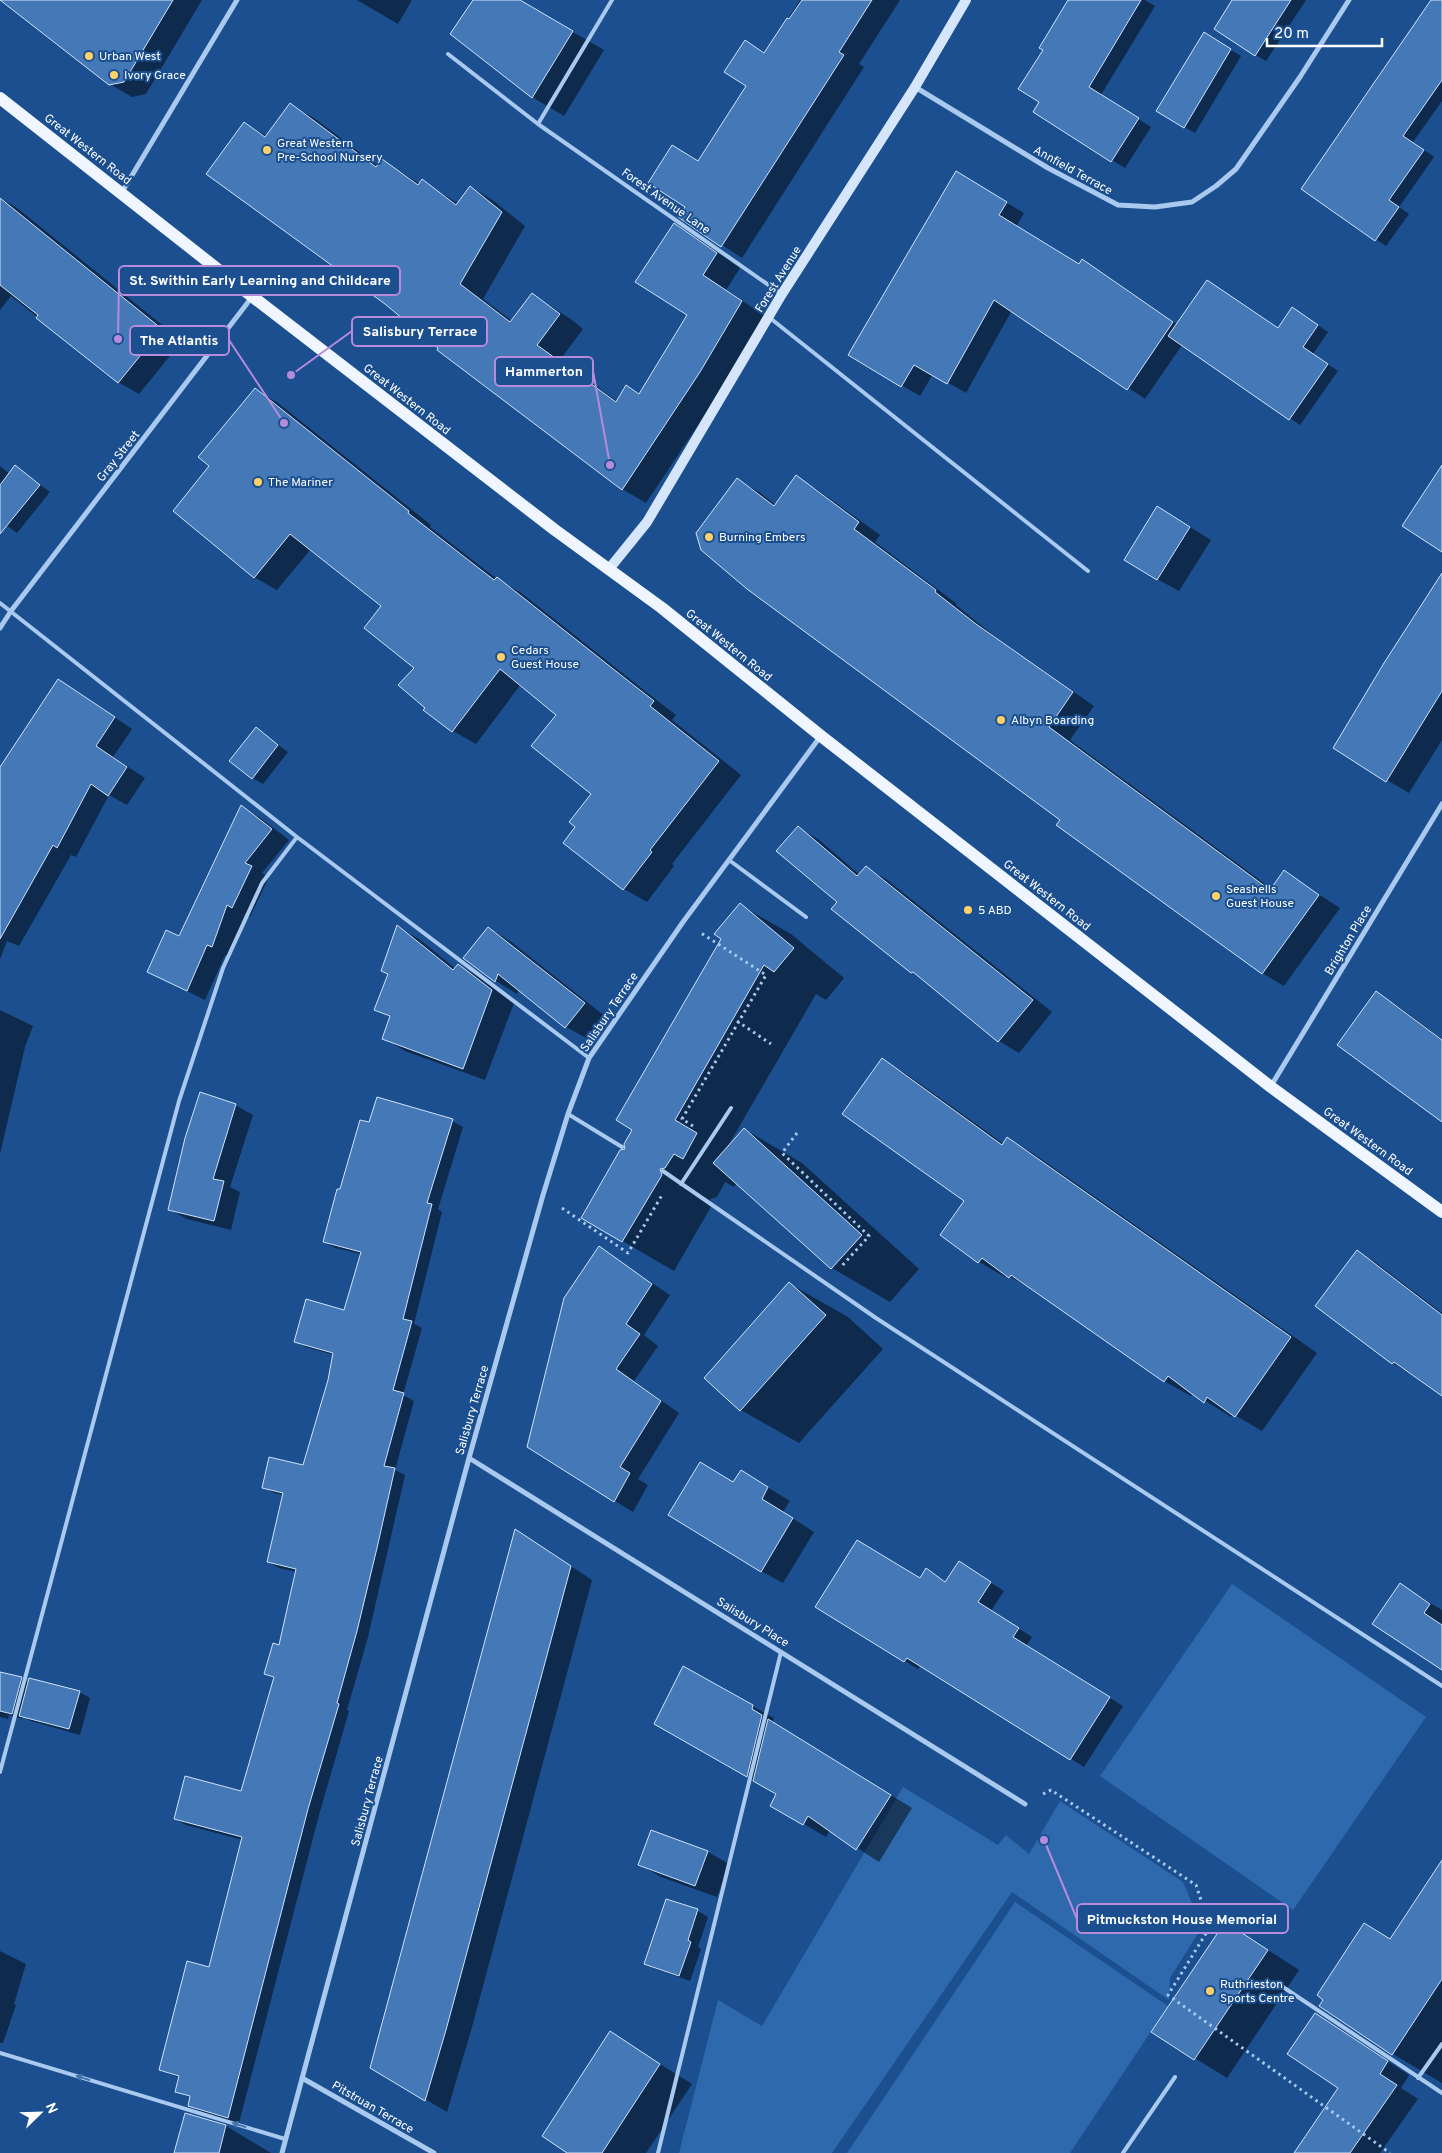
<svg xmlns="http://www.w3.org/2000/svg" width="1442" height="2153" viewBox="0 0 1442 2153" font-family="Overpass,sans-serif">
  <rect width="100%" height="100%" fill="#1b4f8f"/>
  <path fill="#2e69ad" d="M1232 1584 1426 1717 1293 1910 1100 1776Z
    M903 1787 998 1845 1006 1835 1029 1854 1060 1801 1183 1882 1202 1927 1170 1978 1169 2000 1012 1892 832 2153H679L718 2000 762 2026Z
    M1015 1902 1168 2006 1070 2153H847Z"/>
  <path fill="#0007" d="M1 0H202L146 94 132 97 110 84Z
    M357 0H412L398 24Z
    M474 0H517L604 50 564 116 532 97Z
    M800 0H900L859 64 864 67 742 258 680 217 687 206 699 162 748 86 745 42 766 53Z
    M1069 0H1145L1155 6 1101 95 1151 127 1125 168 1035 112 1041 102 1045 50Z
    M1234 0H1306L1266 61 1256 55Z
    M1433 0H1442V101L1413 142 1434 157 1399 207 1409 214 1386 246 1303 188Z
    M1204 34 1241 56 1195 133 1157 111Z
    M290 105 314 118 378 166 382 160 420 184 422 181 459 204 471 187 494 201 525 226 483 299 512 321 532 294 572 320 583 329 560 360 618 402 627 386 640 394 689 315 674 225 698 239 740 268 726 290 765 316 724 386 646 503 622 489 440 347 244 123 267 136Z
    M974 183 1024 213 1016 227 1080 265 1082 261 1100 271 1178 325 1279 329 1303 315 1328 332 1313 354 1338 371 1300 425 1182 345 1145 399 1012 310 966 393 933 374 920 396 850 355Z
    M0 198 17 208 182 341 139 394 118 382 11 296 0 310Z
    M255 390 278 403 431 525 430 527 497 579 520 592 659 702 676 715 672 720 741 775 672 864 674 866 647 902 624 889 576 826 593 793 558 714 521 684 476 744 453 731 427 708 416 668 383 605 311 549 277 590 254 577 211 466Z
    M0 466 10 474 16 467 50 492 17 533 0 521Z
    M796 477 818 490 880 535 875 542 957 604 956 605 998 639 1094 706 1070 740 1272 889 1284 872 1340 908 1284 986 1262 973 1062 820 737 480 759 492 776 505Z
    M1179 520 1211 540 1179 591 1157 579Z
    M1442 576V740L1409 793 1387 780Z
    M76 691 132 729 113 757 145 778 127 805 109 795 76 857 71 855 19 946 7 941 0 959V769Z
    M256 729 288 752 263 784 252 778Z
    M241 807 259 817 289 840 262 873 269 877 250 917 245 914 230 956 225 955 205 1000 149 972 180 938Z
    M798 828 818 839 860 875 866 868 886 879 1052 1012 1019 1053 999 1041 924 979 912 972 839 902Z
    M740 905 791 934 844 978 826 1000 816 994 728 1146 744 1129 802 1163 919 1269 890 1302 832 1268 737 1183 734 1187 725 1182 717 1197 710 1199 712 1205 674 1271 583 1218 627 1149 634 1129Z
    M397 927 419 939 456 969 459 965 480 978 514 1003 485 1080 405 1051 384 1038 391 1018 376 1009 389 974Z
    M488 928 510 941 606 1017 588 1039 566 1027 519 989 517 994 496 981 465 958Z
    M1376 993 1398 1006 1442 1039V1121Z
    M0 1010 33 1026 25 1047 0 1154Z
    M882 1060 908 1075 1004 1144 1008 1139 1034 1154 1317 1353 1262 1431 1233 1414 1231 1417 1193 1393 1191 1396 1164 1381 1037 1292 1007 1275 1005 1277 979 1262 966 1201Z
    M235 1105 253 1115 230 1187 240 1192 231 1230 187 1219 169 1209Z
    M452 1121 463 1127 438 1209 442 1212 414 1324 422 1328 403 1395 414 1401 395 1470 405 1475 368 1637 347 1710 349 1711 319 1815 239 2123 200 2111 189 2105 191 2098 177 2091 180 2078 160 2070 210 1968 243 1840 186 1825 175 1819 241 1792 275 1679 265 1673 280 1647 297 1572 279 1568 268 1562 284 1495 274 1493 263 1487 304 1467 329 1381 334 1355 306 1347 295 1341 345 1312 361 1254 335 1248 324 1242 341 1191 370 1124Z
    M599 1248 670 1295 644 1335 658 1346 634 1381 679 1413 638 1479 648 1485 633 1512 528 1447Z
    M1358 1252 1375 1262 1442 1313V1394L1393 1363Z
    M790 1284 848 1317 883 1349 799 1443 741 1410 706 1378Z
    M741 1471 790 1501 783 1512 814 1532 783 1583 761 1571 734 1483Z
    M537 1544 592 1580 472 2027 447 2112 425 2099Z
    M926 1570 946 1582 973 1571 1004 1591 991 1611 1032 1637 1026 1646 1123 1706 1084 1767 921 1665 918 1669 817 1607 920 1579Z
    M1401 1585 1442 1610V1669Z
    M0 1673 21 1678 29 1682 79 1692 90 1698 80 1735 31 1721 23 1717 22 1719 9 1715 8 1719 0 1717Z
    M752 1706 774 1718 773 1722 783 1729 912 1808 879 1862 830 1830 826 1837 772 1805 777 1794 656 1723Z
    M708 1852 729 1864 717 1897 661 1877 639 1864Z
    M1442 1862V2083L1393 2054 1321 2006 1391 1940Z
    M667 1900 698 1911 708 1917 698 1947 701 1949 690 1981 656 1969 645 1963Z
    M1226 1923 1299 1970 1227 2078 1153 2032Z
    M0 1951 26 1964 14 2004 16 2005 3 2043H0Z
    M1315 2014 1409 2075 1401 2088 1418 2099 1380 2153H1295L1339 2088Z
    M610 2033 692 2084 646 2153H570Z
    M186 2114 226 2126 271 2153H175Z"/>
  <path fill="#4478b7" stroke="#cfe3fa" d="M0 0H173L124 82 109 85Z
    M473 0H520L573 31 532 98 450 34Z
    M802 0H872L839 52 844 55 721 247 678 217 685 207 648 183 672 145 698 161 746 86 724 72 745 40 764 53 787 18 789 19Z
    M1068 0H1141L1089 87 1139 118 1111 162 1033 112 1039 102 1018 89 1043 50 1039 48Z
    M1232 0H1291L1255 56 1214 29Z
    M1431 0H1442V80L1403 136 1424 150 1389 200 1399 207 1375 241 1301 189Z
    M1204 32 1231 49 1184 128 1156 111Z
    M290 103 376 167 382 159 418 185 422 179 456 205 470 186 502 212 460 284 510 322 532 293 560 314 537 345 616 402 626 385 639 394 687 315 635 282 674 223 717 253 703 275 742 301 700 372 622 490 437 350 438 348 385 304 206 174 244 122 265 137Z
    M956 171 1007 202 999 215 1079 264 1082 259 1173 322 1127 390 994 300 947 384 914 365 901 387 848 355Z
    M0 198 162 329 118 383 36 318 38 315 0 285Z
    M1207 280 1278 328 1292 307 1318 325 1303 347 1328 364 1289 420 1168 336Z
    M255 388 409 511 408 513 494 580 497 577 636 687 654 701 650 706 719 761 650 850 652 852 623 890 563 843 575 827 569 822 591 794 531 746 556 715 500 669 452 732 423 710 425 708 398 685 414 668 364 628 381 606 290 534 254 578 173 511 209 466 198 457Z
    M15 465 40 485 0 534V485Z
    M1442 465V552L1402 526Z
    M796 475 859 522 854 529 936 590 935 592 976 624 1073 692 1049 727 1270 890 1284 870 1319 895 1262 974 1056 825 1060 820 747 589 701 550 696 533 737 478 774 506Z
    M1157 506 1190 527 1157 580 1124 560Z
    M1442 573V691L1386 782 1333 748 1384 663Z
    M58 679 115 717 96 746 127 767 108 796 91 784 57 848 53 845 0 939V767Z
    M256 727 278 745 252 779 229 761Z
    M241 805 272 829 245 863 252 866 232 908 227 905 212 947 207 945 187 991 147 972 166 930 179 936Z
    M798 826 857 876 866 866 1033 1000 998 1042 913 972 911 973 831 909 837 902 776 851Z
    M740 903 794 948 774 972 764 965 675 1120 697 1133 683 1159 674 1154 665 1168 660 1169 662 1175 622 1242 581 1218 620 1150 625 1149 624 1144 632 1130 616 1120 721 939 714 934Z
    M397 925 453 970 458 964 492 990 463 1069 382 1039 390 1016 374 1010 388 974 381 971Z
    M488 927 585 1003 565 1028 498 974 495 982 463 958Z
    M1376 991 1442 1040V1122L1337 1045Z
    M882 1058 1002 1145 1007 1137 1291 1337 1235 1417 1207 1397 1204 1403 1168 1376 1164 1382 1011 1275 1009 1278 982 1258 978 1263 940 1235 964 1201 842 1114Z
    M200 1092 236 1104 213 1179 224 1181 214 1221 168 1210 185 1138Z
    M377 1097 453 1119 427 1203 432 1204 403 1319 412 1321 393 1390 404 1393 384 1466 395 1468 377 1548 357 1631 337 1703 339 1704 308 1809 228 2118 188 2106 190 2096 175 2092 179 2076 159 2070 187 1961 209 1967 242 1837 174 1819 185 1776 241 1791 274 1677 264 1674 273 1643 279 1645 296 1569 267 1562 283 1493 262 1488 269 1457 303 1465 328 1380 333 1353 294 1342 306 1299 344 1310 361 1252 323 1242 337 1189H340L360 1120 369 1122Z
    M744 1128 862 1235 831 1269 713 1163Z
    M599 1246 652 1284 626 1324 640 1334 616 1369 661 1401 620 1467 630 1473 614 1502 527 1447 564 1298Z
    M1357 1250 1442 1315V1396L1394 1362 1392 1364 1315 1306Z
    M789 1282 826 1315 740 1411 704 1378Z
    M700 1462 733 1482 741 1470 768 1487 762 1499 793 1518 761 1572 668 1515Z
    M515 1529 571 1566 446 2030 425 2101 370 2068Z
    M857 1540 920 1578 926 1568 945 1582 959 1561 991 1582 978 1602 1019 1628 1013 1637 1110 1697 1070 1760 907 1658 904 1662 815 1607Z
    M1400 1583 1430 1604 1424 1613 1442 1625V1670L1372 1624Z
    M683 1666 753 1705 752 1709 762 1715 747 1777 654 1724Z
    M0 1672 22 1677 12 1714 0 1711Z
    M29 1678 80 1691 69 1729 19 1716Z
    M768 1719 891 1795 856 1850 808 1816 803 1825 770 1806 776 1794 753 1781Z
    M651 1830 708 1851 695 1886 638 1865Z
    M1442 1860V1979L1392 2055 1319 2006 1323 2000 1317 1995 1364 1923 1390 1939Z
    M666 1899 698 1909 688 1940 691 1942 679 1976 644 1964Z
    M1225 1922 1268 1950 1194 2060 1151 2032Z
    M1315 2013 1388 2061 1380 2074 1397 2085 1350 2153H1294L1338 2088 1287 2054Z
    M610 2031 660 2064 602 2153H567L542 2136Z
    M185 2113 226 2125 219 2153H174Z"/>
  <g fill="none" stroke-linecap="round" stroke-linejoin="round">
    <path stroke="#a9c9ee" stroke-width="3" stroke-dasharray="2.5 4" stroke-linecap="butt" d="M737 1021 771 1044
      M693 1126 682 1119 766 975 701 933
      M797 1133 782 1153 869 1236 840 1268
      M562 1208 628 1253 662 1195
      M1043 1794 1051 1790 1196 1885 1210 1927 1168 1995 1390 2153"/>
    <path stroke="#a9c9ee" stroke-width="4" d="M612 0 538 124 780 293
      M448 54 538 124
      M770 318 1088 571
      M0 603 297 837 589 1058
      M729 860 806 917
      M568 1114 622 1147
      M663 1171 876 1318 1442 1686
      M681 1184 731 1108
      M0 1772 179 1101 223 968 262 883 297 837
      M1283 1987 1442 2093
      M0 2053 285 2139
      M1418 2078 1442 2044
      M658 2153 781 1652
      M1123 2153 1175 2077"/>
    <path stroke="#a9c9ee" stroke-width="5" d="M915 87 1048 168 1118 205 1155 207 1192 202 1216 186 1236 169 1300 77 1349 0
      M122 192 237 0
      M0 628 11 611 252 297
      M1271 1086 1442 804
      M469 1458 1025 1804
      M302 2078 434 2153
      M282 2153 469 1458 543 1195 568 1114 589 1058 683 922 820 737"/>
    <path stroke="#d6e6fa" stroke-width="10" d="M609 569 647 522 782 294 915 87 966 0"/>
    <path stroke="#f0f6ff" stroke-width="12" d="M0 98 253 297 555 530 662 608 821 736 1271 1087 1442 1212"/>
  </g>
  <defs><path id="oneway-solid" d="M-6-.8H1V-3.2L6.5 0L1 3.2V.8H-6Z" transform="scale(1.25)"/></defs>
  <g fill="#4674ac">
    <use href="#oneway-solid" transform="translate(83 2078) rotate(-163)"/>
    <use href="#oneway-solid" transform="translate(239 2125) rotate(-163)"/>
  </g>
  <g fill="#ffd166" stroke="#1b4f8f" stroke-width="2">
    <circle cx="89" cy="56" r="5"/>
    <circle cx="114" cy="75" r="5"/>
    <circle cx="267" cy="150" r="5"/>
    <circle cx="258" cy="482" r="5"/>
    <circle cx="709" cy="537" r="5"/>
    <circle cx="501" cy="657" r="5"/>
    <circle cx="1001" cy="720" r="5"/>
    <circle cx="1216" cy="896" r="5"/>
    <circle cx="968" cy="910" r="5"/>
    <circle cx="1210" cy="1991" r="5"/>
  </g>
  <g text-anchor="middle" stroke-width="4" stroke-linejoin="round" paint-order="stroke">
    <g font-size="12" fill="#fff" stroke="#1b4f8f" text-anchor="start">
      <text x="99" y="60">Urban West</text>
      <text x="124" y="79">Ivory Grace</text>
      <text x="277" y="147">Great Western<tspan x="277" dy="14">Pre-School Nursery</tspan></text>
      <text x="268" y="486">The Mariner</text>
      <text x="719" y="541">Burning Embers</text>
      <text x="511" y="654">Cedars<tspan x="511" dy="14">Guest House</tspan></text>
      <text x="1011" y="724">Albyn Boarding</text>
      <text x="1226" y="893">Seashells<tspan x="1226" dy="14">Guest House</tspan></text>
      <text x="978" y="914">5 ABD</text>
      <text x="1220" y="1988">Ruthrieston<tspan x="1220" dy="14">Sports Centre</tspan></text>
    </g>
    <g font-size="12" fill="#fff" stroke="#1b4f8f">
      <text transform="translate(88 149) rotate(38)" y="4">Great Western Road</text>
      <text transform="translate(1073 170) rotate(29)" y="4">Annfield Terrace</text>
      <text transform="translate(666 201) rotate(35)" y="4">Forest Avenue Lane</text>
      <text transform="translate(778 279) rotate(-58)" y="4">Forest Avenue</text>
      <text transform="translate(407 399) rotate(38)" y="4">Great Western Road</text>
      <text transform="translate(118 456) rotate(-52)" y="4">Gray Street</text>
      <text transform="translate(729 645) rotate(39)" y="4">Great Western Road</text>
      <text transform="translate(1047 895) rotate(38)" y="4">Great Western Road</text>
      <text transform="translate(1348 940) rotate(-59)" y="4">Brighton Place</text>
      <text transform="translate(609 1012) rotate(-56)" y="4">Salisbury Terrace</text>
      <text transform="translate(1368 1141) rotate(36)" y="4">Great Western Road</text>
      <text transform="translate(472 1410) rotate(-74)" y="4">Salisbury Terrace</text>
      <text transform="translate(753 1622) rotate(32)" y="4">Salisbury Place</text>
      <text transform="translate(367 1801) rotate(-75)" y="4">Salisbury Terrace</text>
      <text transform="translate(373 2107) rotate(30)" y="4">Pitstruan Terrace</text>
    </g>
  </g>
  <path fill="none" stroke="#b68bdc" stroke-width="2" d="M118 339L119 280M291 375L352 331M284 423L229 340M610 465L593 371M1044 1840L1077 1919"/>
  <g fill="#b68bdc" stroke="#1b4f8f" stroke-width="2">
    <circle cx="118" cy="339" r="5"/>
    <circle cx="291" cy="375" r="5"/>
    <circle cx="284" cy="423" r="5"/>
    <circle cx="610" cy="465" r="5"/>
    <circle cx="1044" cy="1840" r="5"/>
  </g>
  <g fill="#1b4f8f" stroke="#b68bdc" stroke-width="2">
    <rect x="119" y="266" width="281" height="29" rx="5"/>
    <rect x="352" y="317" width="135" height="29" rx="5"/>
    <rect x="130" y="326" width="99" height="29" rx="5"/>
    <rect x="495" y="357" width="98" height="29" rx="5"/>
    <rect x="1077" y="1904" width="211" height="29" rx="5"/>
  </g>
  <g font-size="14" text-anchor="middle" font-weight="bold" fill="#fff">
    <text x="260" y="285">St. Swithin Early Learning and Childcare</text>
    <text x="420" y="336">Salisbury Terrace</text>
    <text x="179" y="345">The Atlantis</text>
    <text x="544" y="376">Hammerton</text>
    <text x="1182" y="1924">Pitmuckston House Memorial</text>
  </g>
  <g transform="translate(40 2113) rotate(67)" stroke="#1b4f8f" stroke-width="4" paint-order="stroke">
  <path d="M0-4L9 19L0 12L-9 19Z" fill="#ffffff"/>
  <text y="-8" font-size="14" font-weight="bold" text-anchor="middle" fill="#ffffff">N</text>
  </g>
  <path d="M1267 38v8h115v-8" fill="none" stroke="#ffffff" stroke-width="2.5"/>
  <text x="1274" y="38" font-size="15" fill="#ffffff" stroke="#1b4f8f" stroke-width="4" paint-order="stroke">20 m</text>
</svg>
